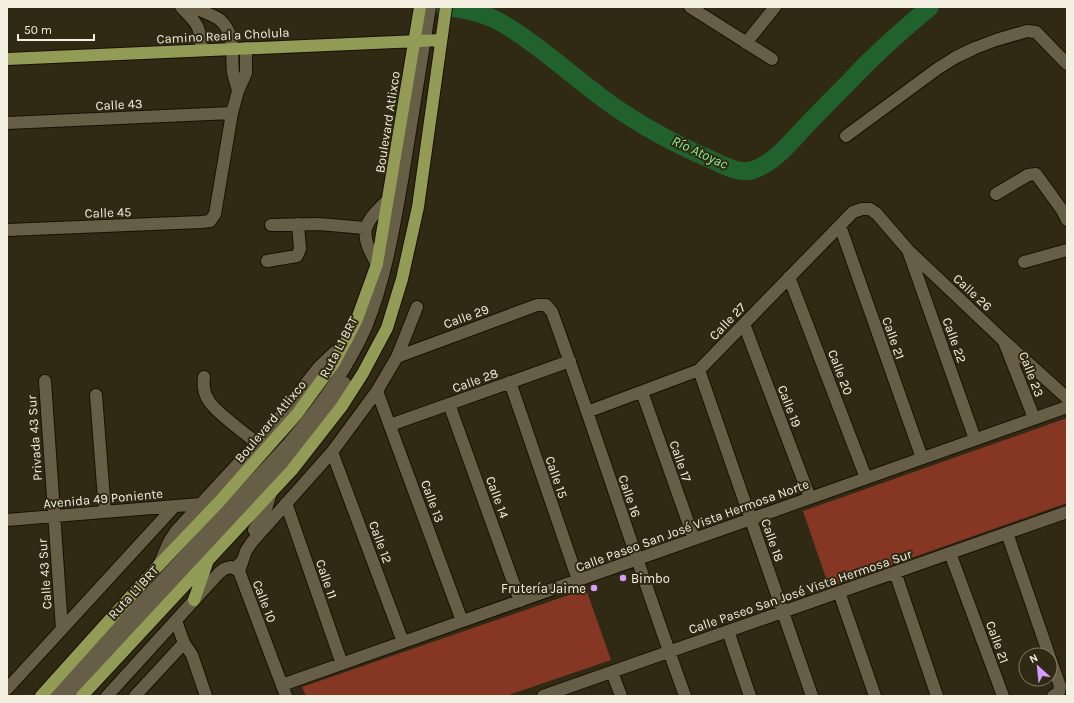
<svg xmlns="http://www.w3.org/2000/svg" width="1074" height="703" viewBox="0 0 1074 703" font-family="Karla,sans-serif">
  <rect width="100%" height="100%" fill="#302913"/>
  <path fill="#853724" d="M1067 418V503L829 587 803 511Z
    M586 589 611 660 506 696H306L302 687Z"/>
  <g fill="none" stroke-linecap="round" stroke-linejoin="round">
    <path stroke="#20612e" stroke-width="18" d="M444 7C466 9 486 13 505 25 536 43 563 68 592 90 628 119 670 142 712 160 720 164 734 171 743 171 747 172 754 170 758 168 776 160 790 143 803 129 818 113 833 98 848 83 873 56 901 31 930 7"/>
    <g stroke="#181100" stroke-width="14">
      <path id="minor" d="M181 7C198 24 200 26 202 50
        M193 7C201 11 211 14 219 19 236 33 231 54 233 72 234 79 237 85 238 91
        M690 7 772 59
        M746 43 775 7
        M7 123 232 113
        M846 136 937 69 956 57 975 48 996 40 1027 31 1036 32 1067 64
        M996 194 1028 175 1036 174 1062 210 1067 220
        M271 225 319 224 365 228
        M840 226 922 458
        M7 230 201 222 210 221 215 214 232 113 238 91 246 73V48
        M909 253 975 439
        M267 261 297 256 300 249 298 224
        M1024 262 1067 250
        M377 264C358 233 363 223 388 200
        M789 277 866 478
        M744 324 810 498
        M1005 344 1034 418
        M397 357 537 305H546L552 312C598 439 639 569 685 696
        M699 370 812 696
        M204 377C203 385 204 394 209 401 216 413 245 433 257 443
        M45 381 62 629
        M510 382 578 580
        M377 391 462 621
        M642 392 694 539
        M96 395 105 512
        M449 404 520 601
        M587 412 699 370 853 212 862 209H870L877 214 908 250 1004 341 1067 398
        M390 425 570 361
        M332 452 403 642
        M286 503 342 664
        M7 520 200 504
        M254 530C263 517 268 507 271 491
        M1007 533 1049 655
        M950 553 1003 696
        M239 564V571L286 696
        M159 565 169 542 176 531 270 429 319 367 342 345
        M239 571 246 551 252 542 332 452 377 391 397 357 417 307
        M895 572 937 696
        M839 592 875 696
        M176 621 184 643 192 655 206 696
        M728 631 750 696
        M1050 658 1060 686 1059 692 1053 696
        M612 672 621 696
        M282 685 1067 407
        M7 689 174 507
        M55 696 289 443C319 408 347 370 366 327 386 278 394 227 403 175 412 119 421 63 430 7
        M69 696 266 484 319 422 345 383
        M107 696 219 573 224 569 231 567 239 571
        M135 696 184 643
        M543 696 1067 512"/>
    </g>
    <g stroke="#181100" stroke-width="14">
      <path id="major" d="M7 59 441 40
        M194 600 207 563
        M41 696 158 566 218 503 297 414 334 363 346 341 357 319 377 264 420 7
        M82 696 292 470 342 406 363 373 387 328 402 279 418 207 446 7"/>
    </g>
    <use href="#minor" stroke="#665e47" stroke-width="12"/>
    <use href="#major" stroke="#929c57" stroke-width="12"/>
  </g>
  <g fill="#d49cfc" stroke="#302913" stroke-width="1.5">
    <circle cx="623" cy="578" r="4"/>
    <circle cx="594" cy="588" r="4"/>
  </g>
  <g text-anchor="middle" stroke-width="4" stroke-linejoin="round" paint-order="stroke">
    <g font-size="13" fill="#f3efe1" stroke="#302913">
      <text transform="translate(223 35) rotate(-3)" y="5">Camino Real a Cholula</text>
      <text transform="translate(119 104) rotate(-3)" y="5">Calle 43</text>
      <text transform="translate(387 122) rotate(-81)" y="5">Boulevard Atlixco</text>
      <text transform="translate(108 212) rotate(-2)" y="5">Calle 45</text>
      <text transform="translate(973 292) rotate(43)" y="5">Calle 26</text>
      <text transform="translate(466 316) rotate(-20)" y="5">Calle 29</text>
      <text transform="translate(727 321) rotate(-46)" y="5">Calle 27</text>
      <text transform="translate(894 338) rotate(71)" y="5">Calle 21</text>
      <text transform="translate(955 340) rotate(70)" y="5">Calle 22</text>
      <text transform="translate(338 347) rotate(-62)" y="5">Ruta L1 BRT</text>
      <text transform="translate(841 372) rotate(69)" y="5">Calle 20</text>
      <text transform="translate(1032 374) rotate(69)" y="5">Calle 23</text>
      <text transform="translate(475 380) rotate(-20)" y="5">Calle 28</text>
      <text transform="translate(790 406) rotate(69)" y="5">Calle 19</text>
      <text transform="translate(270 421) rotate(-50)" y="5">Boulevard Atlixco</text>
      <text transform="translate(34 438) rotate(-94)" y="5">Privada 43 Sur</text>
      <text transform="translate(681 461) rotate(71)" y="5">Calle 17</text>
      <text transform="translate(557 477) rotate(71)" y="5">Calle 15</text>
      <text transform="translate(630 496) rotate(71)" y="5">Calle 16</text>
      <text transform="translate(498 497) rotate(70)" y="5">Calle 14</text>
      <text transform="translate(103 498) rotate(-5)" y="5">Avenida 49 Poniente</text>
      <text transform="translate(433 501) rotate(70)" y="5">Calle 13</text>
      <text transform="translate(692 525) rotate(-20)" y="5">Calle Paseo San José Vista Hermosa Norte</text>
      <text transform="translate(773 540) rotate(71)" y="5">Calle 18</text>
      <text transform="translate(381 542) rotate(70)" y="5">Calle 12</text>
      <text transform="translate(44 574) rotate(-94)" y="5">Calle 43 Sur</text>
      <text transform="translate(327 579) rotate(71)" y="5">Calle 11</text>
      <text transform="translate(800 591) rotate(-19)" y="5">Calle Paseo San José Vista Hermosa Sur</text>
      <text transform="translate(133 592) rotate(-47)" y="5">Ruta L1 BRT</text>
      <text transform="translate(265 601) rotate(69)" y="5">Calle 10</text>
      <text transform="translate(998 642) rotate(70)" y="5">Calle 21</text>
    </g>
    <g font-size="13" fill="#f3efe1" stroke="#302913" text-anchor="start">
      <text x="631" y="583">Bimbo</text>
      <text x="586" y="593" text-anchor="end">Frutería Jaime</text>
    </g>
    <g font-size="14" font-style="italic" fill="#84f095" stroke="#302913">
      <text transform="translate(700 152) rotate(25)" y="5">Río Atoyac</text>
    </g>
  </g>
  <rect width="1074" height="703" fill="none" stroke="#f3efe1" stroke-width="16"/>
  <g transform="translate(1038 667) rotate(333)"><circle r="19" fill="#302913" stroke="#7e7865"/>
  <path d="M0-3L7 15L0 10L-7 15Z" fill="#d49cfc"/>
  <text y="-6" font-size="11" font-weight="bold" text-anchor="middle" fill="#f3efe1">N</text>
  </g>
  <path d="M18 34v6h76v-6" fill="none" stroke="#f3efe1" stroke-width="2"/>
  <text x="24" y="34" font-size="12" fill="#f3efe1" stroke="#302913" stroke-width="3" paint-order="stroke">50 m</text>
</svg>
